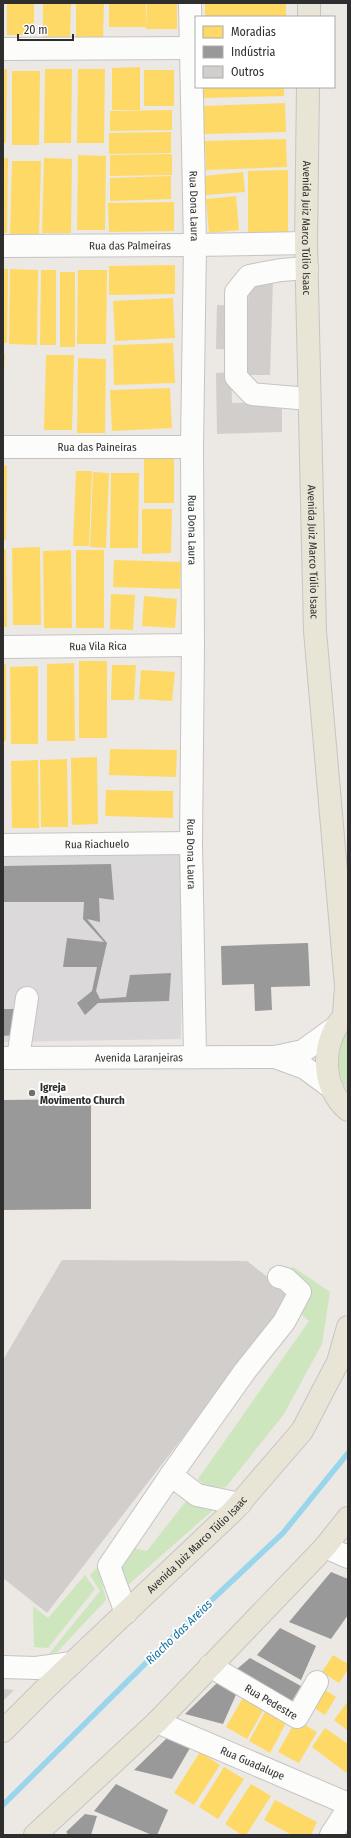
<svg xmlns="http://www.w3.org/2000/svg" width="351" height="1838" viewBox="0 0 351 1838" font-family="'Fira Sans Condensed',sans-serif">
  <rect width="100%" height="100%" fill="#ece8e4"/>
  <path fill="#dcd9db" d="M184 854 181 1039 3 1042V857Z"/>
  <path fill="#cee6be" d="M348 1027V1091C335 1072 335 1046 348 1027Z
    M293 1267 330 1292 322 1344 284 1414 226 1487C214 1489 207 1488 198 1479L309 1321 299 1312 288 1273Z
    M186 1501 193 1505 213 1510 128 1585 116 1572 128 1547 147 1551Z
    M98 1566 106 1600 57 1652 49 1654 100 1591 90 1575Z
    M85 1575 95 1589 48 1648 34 1647 33 1606 48 1618Z"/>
  <path fill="#ffd966" d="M7 3H34V35H7Z
    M43 3H71L70 37H43Z
    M76 3H104L103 39 76 38Z
    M109 3H146V27H109Z
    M147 3H177V29H146Z
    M205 3H286V17H205Z
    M140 67V110H112V68Z
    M3 69H7L6 143H3Z
    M45 69H72L71 143H44Z
    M78 69H105L104 143H77Z
    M144 70H174V106H144Z
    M12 71H40L39 145H12Z
    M202 87H284V96L203 98Z
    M285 103 286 132 204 134V106Z
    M172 110V130L110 131V111Z
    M171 132V153L109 154V133Z
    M286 139 287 167 206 170 205 141Z
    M172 154V175L110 176V155Z
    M78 155 106 156 105 230H77Z
    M3 158H8L7 233H3Z
    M44 158 72 159 71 233H42Z
    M12 161H41L39 236H10Z
    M288 170V232H248V171Z
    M243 172 245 192 205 195 203 176Z
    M171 176V199L110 201V178Z
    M236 196 239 230 209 233 206 199Z
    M174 202V231L109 232 108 203Z
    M175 265V294L109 295V266Z
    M3 269H8L7 343H3Z
    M10 269 38 270 37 345 9 344Z
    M41 270H56V345H40Z
    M78 270H107L106 344H77Z
    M60 272H75V347H60Z
    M173 298 175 338 115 341 113 301Z
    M173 343 175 383 114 385 113 345Z
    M3 353 5 354 4 373H3Z
    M46 355H74L72 430H44Z
    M78 358 106 359 105 433H77Z
    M170 388 172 428 112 431 110 390Z
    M144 459H174V503H144Z
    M3 465 7 466 6 540H3Z
    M76 471H92L89 546H73Z
    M93 472 109 473 106 548 90 547Z
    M111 473H139L138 548H110Z
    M142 509H172L171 553 142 554Z
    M40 547 41 625H13L12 548Z
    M3 549H6L7 627H3Z
    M71 550 72 628H44L43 551Z
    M76 550H104V628H76Z
    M114 560 181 562 180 589 113 587Z
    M111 594 135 595 133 630 110 629Z
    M144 596 177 599 175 628 142 626Z
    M79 661H107V738H79Z
    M74 663 75 741H47V664Z
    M3 664H6V741H3Z
    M112 665H136L134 700H111Z
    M38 666V744H11L10 667Z
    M141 670 175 672 172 701 139 699Z
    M110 749 177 750 176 777 109 775Z
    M97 757 98 824 72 825 71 758Z
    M67 759 68 827H41L40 760Z
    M38 760 39 828H12L11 761Z
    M106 790 173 791V818L105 816Z
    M333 1655 348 1664V1669L339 1683 322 1672Z
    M319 1686 336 1697 325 1715 308 1704Z
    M244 1696 265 1707 247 1739 226 1727Z
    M348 1701V1731L334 1720Z
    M266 1710 287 1721 270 1753 249 1741Z
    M296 1720 317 1732 299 1763 278 1752Z
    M325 1728 348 1744V1774L312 1747Z
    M200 1752 220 1765 194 1805 174 1793Z
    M224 1767 244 1779 218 1819 199 1807Z
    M251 1784 271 1796 246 1835H242L225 1824Z
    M275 1800 317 1822 311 1835H292L264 1820Z"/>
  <path fill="#999" d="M111 864 114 900 99 898 100 922 87 919 107 943 96 991 100 999 126 997 130 975 171 973 169 1001 98 1003 85 1015 77 1003 92 991 97 967H63L67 938 104 942 83 919 84 902H3V866Z
    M308 943 310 986 271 987 272 1010 255 1011 254 984 222 985 221 946Z
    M3 1009H14L15 1035 3 1036Z
    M91 1099V1209L3 1210V1100Z
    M331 1572 348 1579V1615L331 1639 289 1622Z
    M280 1628 316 1646 301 1680 257 1655Z
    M250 1658 301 1686 290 1704 231 1674Z
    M217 1683 239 1688 223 1724 185 1714Z
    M167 1738 190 1748 172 1779 134 1770Z
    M116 1784 168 1810 157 1835H152L94 1811Z
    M85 1814 97 1816 91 1835H69L66 1832Z"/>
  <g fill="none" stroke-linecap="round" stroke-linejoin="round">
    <path stroke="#99d6ec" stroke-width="5.5" d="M3 1805 165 1644 283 1533 348 1453"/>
  </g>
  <path fill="#d1cecb" d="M249 280H273L270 375H247V350L216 349 217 305 248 306Z
    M231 372 232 403 282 402V432L217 434 216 373Z
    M62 1260 247 1261 292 1296 47 1613 3 1578V1360Z
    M3 1689 14 1690 3 1701Z"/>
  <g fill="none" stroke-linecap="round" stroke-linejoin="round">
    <g stroke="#c5c4c5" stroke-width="24">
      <g id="minor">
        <path id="s1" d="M190 3 195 245 192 447 193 645 191 843 195 1057"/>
        <path d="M3 49 190 48"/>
        <path id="s2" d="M3 246 195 245 306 243"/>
        <path d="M307 268 281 270 249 276 236 292V377L252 394 309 399"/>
        <path id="s3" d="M3 447H192"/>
        <path id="s4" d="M3 647 193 645"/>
        <path id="s5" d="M3 845 191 843"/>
        <path d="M275 1057 305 1068 332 1088"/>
        <path id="s6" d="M3 1058 275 1057 303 1051 336 1027"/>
        <path d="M18 1058 27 998"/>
        <path d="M240 1504 197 1495 171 1475 245 1371 284 1322 300 1292 286 1279 279 1277"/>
        <path d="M325 1547 348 1557"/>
        <path d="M126 1613 109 1566 171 1475"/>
        <path id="s7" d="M210 1666 297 1717 317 1682"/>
        <path d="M3 1667 36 1668 72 1663"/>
        <path id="s8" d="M157 1722 348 1804"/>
        <path d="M331 1835 348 1809"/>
      </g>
    </g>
    <g stroke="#c6c5c4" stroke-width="24">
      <g id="major">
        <path d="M309 17V3"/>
        <path id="s9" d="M308 87 306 243 315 631 346 986 344 1015"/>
        <path d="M348 1012C321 1037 319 1086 348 1110"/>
        <path id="s10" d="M3 1731 46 1688 233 1511 302 1431 338 1362 348 1327"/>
        <path d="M35 1835 157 1722 325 1547 348 1518"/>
      </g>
    </g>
    <use href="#minor" stroke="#fcfcfb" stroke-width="22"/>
    <use href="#major" stroke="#e8e4d6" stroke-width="22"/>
  </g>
  <circle fill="#706f6e" stroke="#fff" stroke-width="1.5" cx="32" cy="1093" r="4"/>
  <g text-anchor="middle" stroke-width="4" stroke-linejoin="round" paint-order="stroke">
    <g font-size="11" fill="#2e2e2e" stroke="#fff">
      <text dy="4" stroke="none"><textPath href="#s1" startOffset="203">Rua Dona Laura</textPath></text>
      <text dy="4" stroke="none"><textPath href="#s9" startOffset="141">Avenida Juiz Marco Túlio Isaac</textPath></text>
      <text dy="4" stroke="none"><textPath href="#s2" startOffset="127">Rua das Palmeiras</textPath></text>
      <text dy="4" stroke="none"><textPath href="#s3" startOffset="94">Rua das Paineiras</textPath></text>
      <text dy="4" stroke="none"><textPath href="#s1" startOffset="527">Rua Dona Laura</textPath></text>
      <text dy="4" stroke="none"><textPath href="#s9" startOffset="465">Avenida Juiz Marco Túlio Isaac</textPath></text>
      <text dy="4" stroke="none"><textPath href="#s4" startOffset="95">Rua Vila Rica</textPath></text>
      <text dy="4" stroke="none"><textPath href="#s5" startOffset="94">Rua Riachuelo</textPath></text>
      <text dy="4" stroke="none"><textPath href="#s1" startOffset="851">Rua Dona Laura</textPath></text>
      <text dy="4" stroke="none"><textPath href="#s6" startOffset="136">Avenida Laranjeiras</textPath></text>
      <text dy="4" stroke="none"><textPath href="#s10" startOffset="269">Avenida Juiz Marco Túlio Isaac</textPath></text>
      <text dy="4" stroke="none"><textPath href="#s7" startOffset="71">Rua Pedestre</textPath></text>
      <text dy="4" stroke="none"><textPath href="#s8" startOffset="104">Rua Guadalupe</textPath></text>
    </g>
    <g font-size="11" font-weight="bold" fill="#2e2e2e" stroke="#fff" text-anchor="start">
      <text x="40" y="1091">Igreja<tspan x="40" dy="13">Movimento Church</tspan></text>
    </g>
    <g font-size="12" font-style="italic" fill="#0d6fa3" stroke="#fff">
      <text transform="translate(179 1632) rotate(-44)" y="4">Riacho das Areias</text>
    </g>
  </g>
  <rect width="351" height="1838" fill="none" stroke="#2e2e2e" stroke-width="8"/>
  <rect x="195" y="16" width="140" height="72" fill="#ffffff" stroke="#ababab"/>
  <rect x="203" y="26" width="20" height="12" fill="#ffd966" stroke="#ababab"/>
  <text x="231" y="36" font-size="12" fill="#2e2e2e">Moradias</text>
  <rect x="203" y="46" width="20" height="12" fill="#999999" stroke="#ababab"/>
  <text x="231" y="56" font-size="12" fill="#2e2e2e">Indústria</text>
  <rect x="203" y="66" width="20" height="12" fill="#d1cecb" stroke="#ababab"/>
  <text x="231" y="76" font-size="12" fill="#2e2e2e">Outros</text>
  <path d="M18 34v6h55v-6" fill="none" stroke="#2e2e2e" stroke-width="2"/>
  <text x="24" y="34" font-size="12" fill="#2e2e2e" stroke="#ffffff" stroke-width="3" paint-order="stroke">20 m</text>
</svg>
